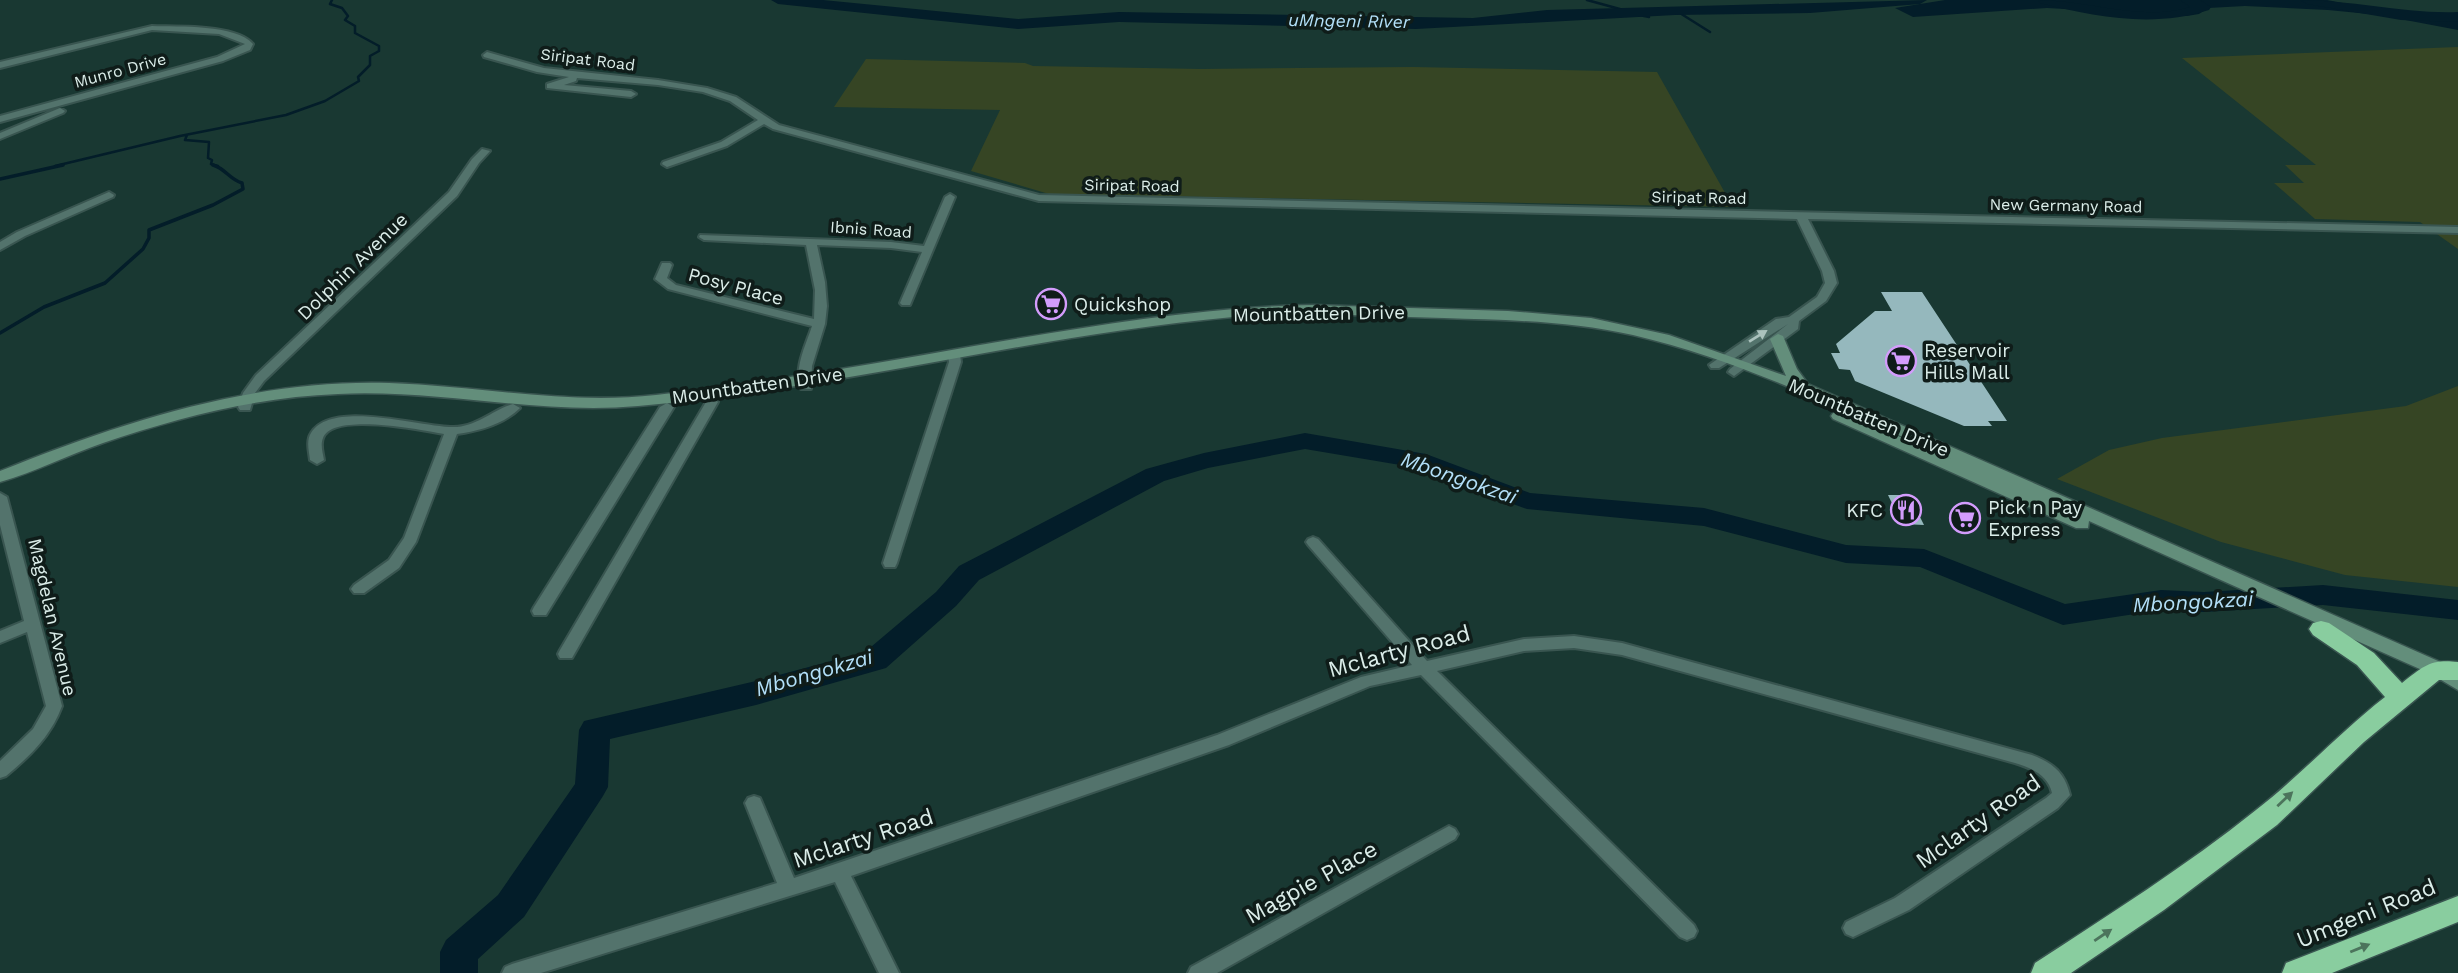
<svg xmlns="http://www.w3.org/2000/svg" width="2458" height="973" viewBox="0 0 2458 973" font-family="'Work Sans',sans-serif">
  <rect width="100%" height="100%" fill="#193832"/>
  <path fill="#364524" d="M2458 47V249L2420 222 2315 219 2274 183H2304L2285 165H2316L2182 58Z
    M866 59 1025 63 1033 66 1201 69 1413 67 1657 72 1733 207 1049 194 971 171 1000 110 834 107Z
    M2458 386V587L2345 575 2221 542 2057 479 2109 450 2162 438 2406 406Z"/>
  <path fill="#031d29" d="M1945 0H2327L2415 17 2458 18V30L2379 15 2328 10 2245 6 2208 8 2199 14 2187 16 2047 8 1913 17 1895 8Z"/>
  <g fill="none" stroke-linecap="round" stroke-linejoin="round">
    <path stroke="#031d29" stroke-width="2.5" d="M1587 0 1649 17 1624 12
      M1675 10 1710 32
      M187 135 185 140 209 142 208 158 212 160 211 164 218 166
      M55 166 180 136 286 115 325 101 359 81 358 77 370 65V56L379 51V46L355 33V26L345 20 348 16 342 8 330 4 332 0"/>
    <path stroke="#031d29" stroke-width="3.5" d="M0 179 63 165
      M0 333 44 307 105 283 143 249 149 238V230L213 205 243 189 242 183C229 179 226 169 213 165"/>
    <path fill="#031d29" fill-rule="evenodd" d="M771 0H823L1018 19 1119 12 1473 18 1547 10 1927 0 1920 4 1810 13 1675 15 1416 29 1119 22 1018 29 778 4Z
      M2038 0C2087 0 2141 22 2190 7L2180 0H2200L2211 7 2209 10C2154 28 2095 17 2040 3Z
      M2300 0C2353 0 2404 14 2458 12V22L2401 20 2307 4Z
      M1305 433 1426 454 1530 493 1704 508 1846 545 1924 549 2065 604 2161 590 2204 592 2323 585 2458 600V620L2323 605 2204 612 2161 610 2063 625 1920 567 1846 563 1704 526 1527 509 1412 467 1305 449 1208 468 1164 481 979 580 956 606 886 668 756 705 610 739 608 787 603 796 524 917 478 959V973H440V952L446 940 498 895 575 784 579 730 584 721 756 681 865 652 936 592 959 566 1146 469 1204 453Z"/>
  </g>
  <path fill="#95b8bd" d="M1881 292H1922L2007 421H1988L1992 426H1964L1855 381 1850 370 1839 369 1831 353H1840L1836 344 1875 311H1892Z
    M1888 495H1909L1924 525 1902 524Z"/>
  <g fill="none" stroke-linecap="round" stroke-linejoin="round">
    <g stroke="#395550" stroke-width="4">
      <path id="street" d="M152 26C178 27 236 24 253 44L250 50 223 61 0 122V116L217 57 245 44 219 34 152 30 0 68V62Z
        M487 52 544 68 658 80 707 88 736 97 779 125 1039 195 2458 227V233L1808 219 1834 271 1837 283 1826 301 1799 321 1798 329 1734 376 1728 372 1730 369 1788 324 1719 368H1711L1709 365 1776 319 1789 317 1817 297 1825 283 1822 271 1797 219 1039 201 773 129 764 124 727 146 667 167 662 164 663 162 721 142 758 120 730 101 703 92 658 85 577 78 576 81 564 85 631 91 636 94 631 97 547 88V84L569 77 537 72 484 57 483 55Z
        M60 108 65 111 63 113 0 139V133Z
        M482 149 490 151 479 163 457 196 264 381 255 393 250 410H240L238 407 243 393 256 375 449 192 472 159Z
        M109 192 114 195 113 197 25 236 0 250V242L17 232Z
        M950 194 955 197 910 305H902L900 303 922 252 891 248 817 245 825 282 827 306 825 324 812 366 811 389H801C793 369 806 345 812 326L668 289 655 279 662 263H670L672 265 667 278 676 285 814 319 815 290 806 245 704 240 699 237 700 235 891 242 924 246 945 197Z
        M954 351 960 355 961 362 897 563 895 567H885L883 563 949 362 948 355Z
        M712 398 718 402 572 658H560L558 654 560 650 706 402Z
        M667 403 674 407 546 615H534L532 611 534 607 660 407Z
        M513 404 520 408C504 424 479 431 457 434L416 542 399 568 364 593H354L351 589 354 585 389 560 404 538 444 434C423 430 332 412 323 438 320 445 323 453 324 460L317 464 310 460C309 451 306 441 311 433 331 399 421 427 453 427 477 427 492 410 513 404Z
        M0 493 7 497 62 706C51 736 30 756 6 776L0 778V761L33 729 46 706 27 632 0 643V631L24 621 0 525Z
        M1313 537 1318 539 1427 661 1524 639 1574 636 1622 643 2032 755C2053 763 2065 773 2070 795L2058 808 1909 910 1853 937 1846 934 1843 928 1846 922 1895 898 2046 798 2052 793C2048 775 2031 768 2015 763L1622 655 1574 648 1524 651 1437 671 1694 925 1697 931 1694 937 1687 940 1680 937 1421 675 1370 686 1229 745 851 876 899 973H879L835 882 541 973H502L505 967 512 964 777 883 745 803 748 798 754 796 760 798 794 878 1217 735 1361 677 1412 665 1308 545 1306 542 1308 539Z
        M1449 826 1455 829 1458 834 1455 839 1217 973H1188L1191 967Z"/>
    </g>
    <g stroke="#395550" stroke-width="3">
      <path id="secondary" d="M1312 305 1508 311 1591 318 1669 335 1786 376 1770 339 1778 334 1783 336 1797 369 1808 384 2445 664 2458 672V690L2431 674 2089 521 2088 528H2076L1833 419 1831 416 1833 413H1845L1951 459C1848 413 1744 361 1633 335 1571 321 1508 320 1444 318 1374 316 1304 311 1233 317 1033 335 838 389 638 406 538 415 438 389 338 394 258 397 179 417 103 443 68 455 35 472 0 482V471C124 421 254 379 389 383 479 386 566 405 656 395 763 383 868 365 974 346 1086 327 1198 307 1312 305Z"/>
    </g>
    <g stroke="#395550" stroke-width="3">
      <path id="highway" d="M2321 621 2329 623 2374 653 2402 683C2424 666 2430 659 2458 662V680H2439L2364 742 2277 825 2164 910 2071 973H2031L2035 963C2110 914 2186 866 2256 810 2301 775 2340 732 2385 697L2357 665 2313 635 2309 629 2313 623Z
        M2458 896V922L2332 973H2282L2286 963Z"/>
    </g>
    <use href="#street" fill="#53736c" fill-rule="evenodd"/>
    <use href="#secondary" fill="#638e7b" fill-rule="evenodd"/>
    <use href="#highway" fill="#89cd9f" fill-rule="evenodd"/>
  </g>
  <defs><path id="oneway-solid" d="M-6-.8H1V-3.2L6.5 0L1 3.2V.8H-6Z" transform="scale(1.75)"/></defs>
  <use fill="#abc2bd" href="#oneway-solid" transform="translate(1758 336) rotate(-32)"/>
  <g fill="#4c745c">
    <use href="#oneway-solid" transform="translate(2285 799) rotate(-43)"/>
    <use href="#oneway-solid" transform="translate(2103 935) rotate(-34)"/>
    <use href="#oneway-solid" transform="translate(2360 948) rotate(-22)"/>
  </g>
  <defs>
    <g id="supermarket-ring" transform="scale(1.575)"><circle r="9.5" fill="#0f1c19" stroke="#d39cfc" stroke-width="1.5"/><path d="M-6-5.5h2.5l.6 2H6L4.5 2H-2.5L-4.4-4H-6ZM-1.5 3.2a1.3 1.3 0 1 0 .1 0ZM3 3.2a1.3 1.3 0 1 0 .1 0Z" fill="#d39cfc"/></g>
    <g id="restaurant-ring" transform="scale(1.575)"><circle r="9.5" fill="#0f1c19" stroke="#d39cfc" stroke-width="1.5"/><path d="M-5-6h1v4h1v-4h1v4h1v-4h1v5L-1.5 .5V6h-2V.5L-5-1ZM5-6V6H3V1.5H1.5Q1.5-4 5-6Z" fill="#d39cfc"/></g>
  </defs>
  <g fill-rule="evenodd">
    <use href="#supermarket-ring" x="1051" y="304"/>
    <use href="#supermarket-ring" x="1901" y="361"/>
    <use href="#restaurant-ring" x="1906" y="510"/>
    <use href="#supermarket-ring" x="1965" y="518"/>
  </g>
  <g text-anchor="middle" stroke-width="7" stroke-linejoin="round" paint-order="stroke">
    <g font-size="16" fill="#dbede9" stroke="#0f1c19">
      <text transform="translate(588 59) rotate(7)" y="6">Siripat Road</text>
      <text transform="translate(120 70) rotate(-15)" y="6">Munro Drive</text>
      <text transform="translate(1132 185) rotate(1)" y="6">Siripat Road</text>
      <text transform="translate(1699 197) rotate(1)" y="6">Siripat Road</text>
      <text transform="translate(2066 205) rotate(1)" y="6">New Germany Road</text>
      <text transform="translate(871 229) rotate(4)" y="6">Ibnis Road</text>
    </g>
    <g font-size="18" font-style="italic" fill="#b3e0f9" stroke="#0f1c19">
      <text transform="translate(1349 21) rotate(1)" y="6">uMngeni River</text>
    </g>
    <g font-size="19" fill="#dbede9" stroke="#0f1c19">
      <text transform="translate(352 266) rotate(-44)" y="7">Dolphin Avenue</text>
      <text transform="translate(736 286) rotate(15)" y="7">Posy Place</text>
      <text transform="translate(1319 313) rotate(-1)" y="7">Mountbatten Drive</text>
      <text transform="translate(757 385) rotate(-8)" y="7">Mountbatten Drive</text>
      <text transform="translate(1869 417) rotate(23)" y="7">Mountbatten Drive</text>
      <text transform="translate(53 617) rotate(77)" y="7">Magdelan Avenue</text>
    </g>
    <g font-size="19" fill="#dbede9" stroke="#0f1c19" text-anchor="start">
      <text x="1074" y="311">Quickshop</text>
      <text x="1924" y="357">Reservoir<tspan x="1924" dy="22">Hills Mall</tspan></text>
      <text x="1988" y="514">Pick n Pay<tspan x="1988" dy="22">Express</tspan></text>
      <text x="1883" y="517" text-anchor="end">KFC</text>
    </g>
    <g font-size="21" font-style="italic" fill="#b3e0f9" stroke="#0f1c19">
      <text transform="translate(1459 478) rotate(19)" y="7">Mbongokzai</text>
      <text transform="translate(2193 602) rotate(-3)" y="7">Mbongokzai</text>
      <text transform="translate(814 673) rotate(-16)" y="7">Mbongokzai</text>
    </g>
    <g font-size="23" fill="#dbede9" stroke="#0f1c19">
      <text transform="translate(1399 651) rotate(-15)" y="8">Mclarty Road</text>
      <text transform="translate(1978 821) rotate(-35)" y="8">Mclarty Road</text>
      <text transform="translate(863 838) rotate(-18)" y="8">Mclarty Road</text>
      <text transform="translate(1311 882) rotate(-29)" y="8">Magpie Place</text>
      <text transform="translate(2366 913) rotate(-22)" y="8">Umgeni Road</text>
    </g>
  </g>
</svg>
